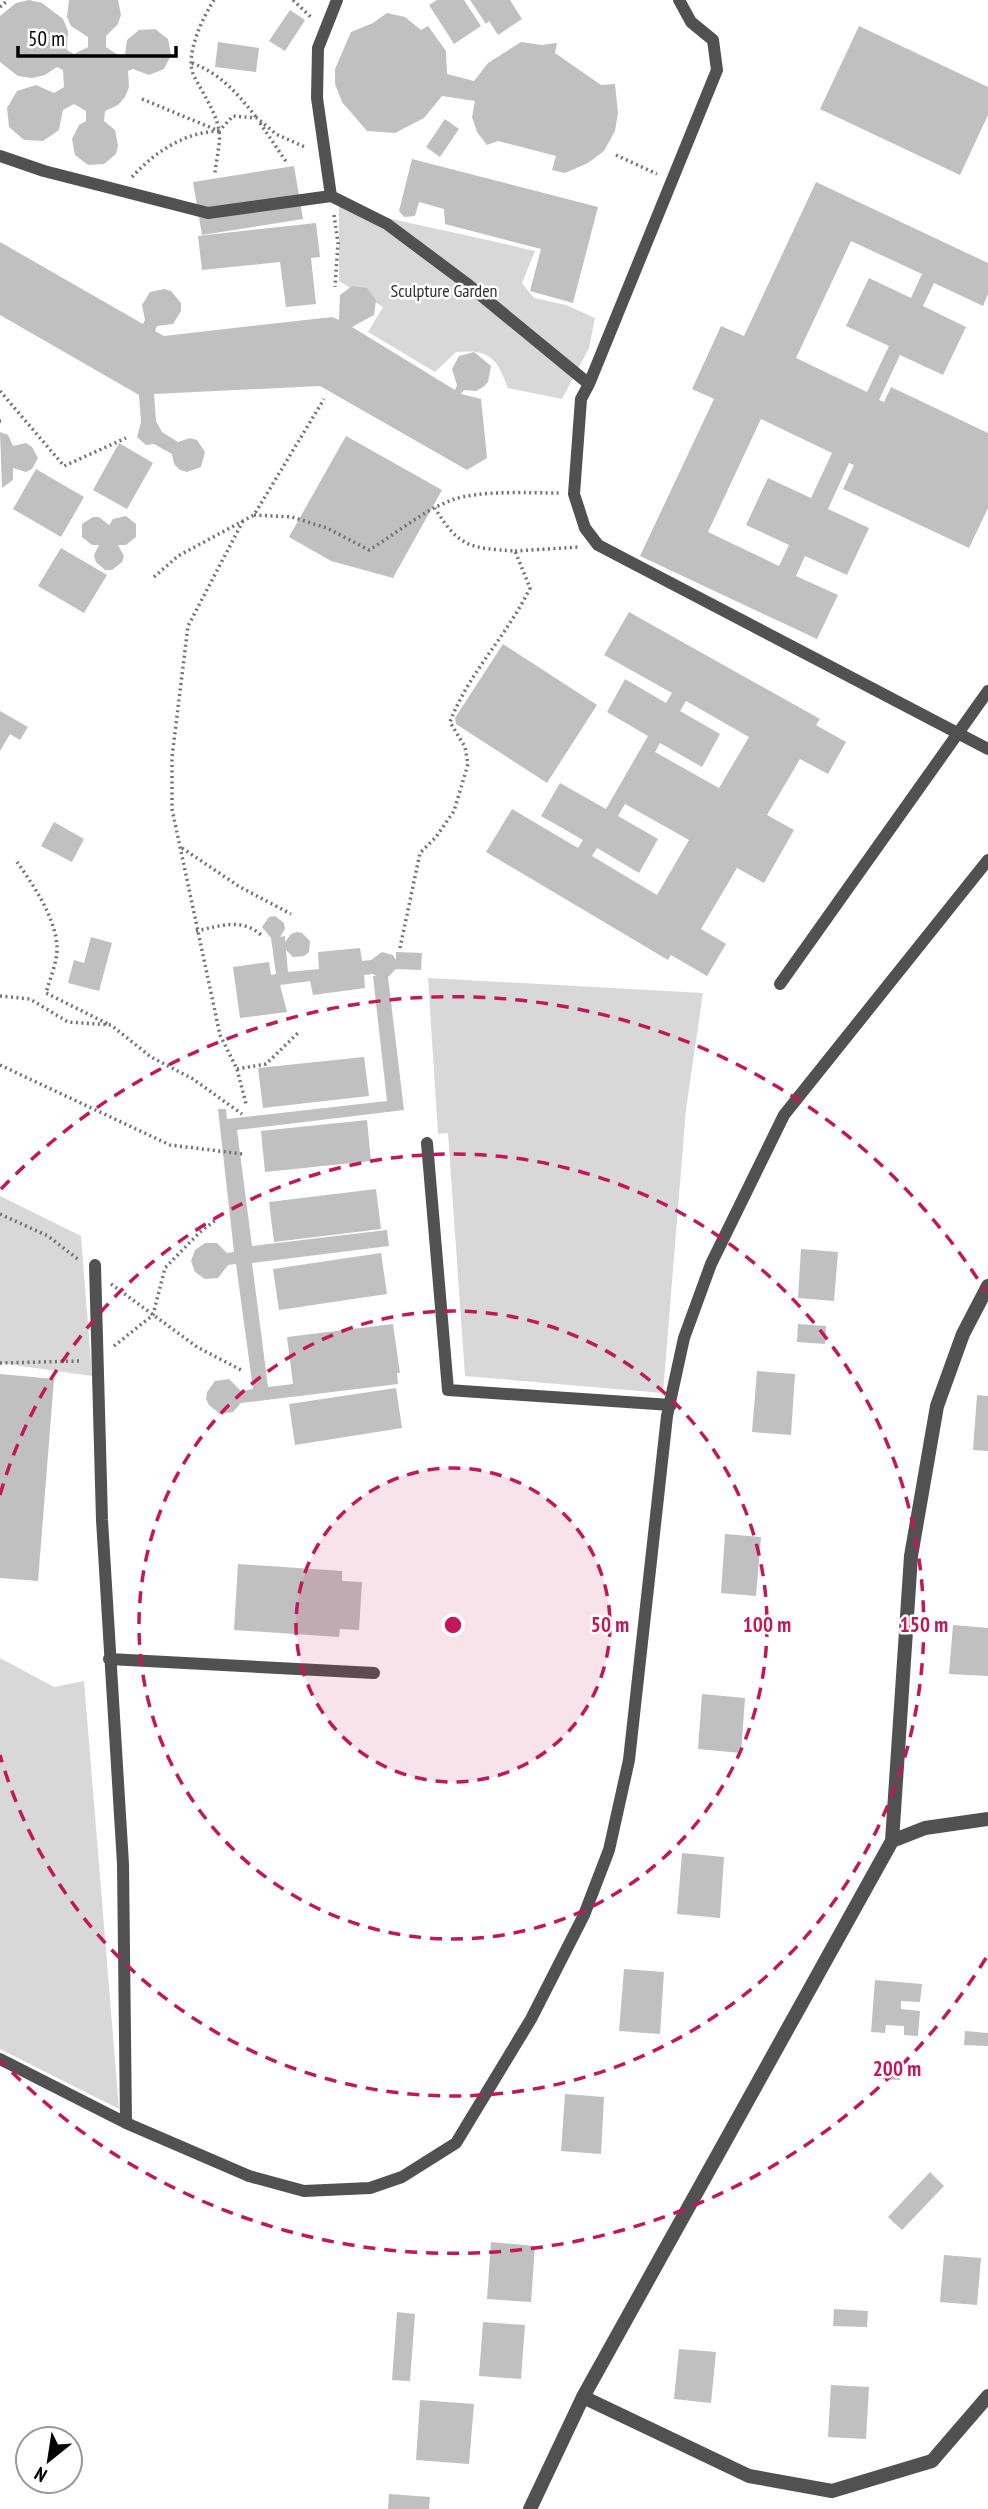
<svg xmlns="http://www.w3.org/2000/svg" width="988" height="2509" viewBox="0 0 988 2509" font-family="'PT Sans Narrow',sans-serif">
  <rect width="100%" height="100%" fill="#fff"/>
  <path fill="#d8d8d8" d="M339 206C404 223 469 235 535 251L522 283 534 298 566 305 595 318 589 348 562 399 508 388C496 357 490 349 456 352L435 372 368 332 383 307 339 281Z
    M428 978 703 993 686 1109 663 1393 465 1376 448 1133 438 1134Z
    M0 1196 81 1236 92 1376 0 1363Z
    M0 1658 54 1687 84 1681 119 2109 0 2049Z"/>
  <path fill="#c0c0c0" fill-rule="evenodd" d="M29 0 42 3 63 19 68 31 67 50 74 54 88 47V37L71 26 67 17 69 0H118L121 15 118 24 106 36V47L121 57 125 55 127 40 139 30 155 29 168 39 171 55 164 69 149 75 133 69 128 71 129 87 125 97 118 105 105 111 104 121 115 130 118 146 116 154 104 164 88 165 75 155 72 139 79 125 86 121V111L74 104 63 110 59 130 43 141 24 140 9 127 7 108 17 91 36 85 54 93 64 87 63 70 57 67 45 75 32 78 18 76 0 62V16L16 3Z
    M437 0H464L481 26 454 44 429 5Z
    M470 0H510L522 19 498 35 489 21 486 24Z
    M290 10 305 20 285 51 269 41Z
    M387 13 405 17 421 30 428 26 446 51 447 74 474 81 488 63 521 42 542 45 557 43 555 53 601 85 615 84 618 113 615 131 604 151 588 163 565 173 552 170 556 156 498 141 487 145 477 132 472 117 475 101 442 96 424 118 395 133 367 131 342 102 335 84V69L351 32 373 23Z
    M859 26 988 87V115L960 175 820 109Z
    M218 42 259 48 256 72 215 67Z
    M445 119 459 129 440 157 426 147Z
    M412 159 598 207 573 303 530 291 541 249 445 224 444 209 419 202 415 216 404 217 399 211Z
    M294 166 303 219 202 235 193 182Z
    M816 182 988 263V294L983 306 934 283 923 306 966 327 943 375 900 355 879 400 884 402 891 387 988 433V508L969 548 843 489 854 465 849 463 828 509 869 528 847 575 805 556 796 576 838 595 817 639 640 556 714 399 692 389 721 326 744 336ZM851 241 922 274 911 298 869 278 846 326 889 346 867 392 796 358ZM761 419 832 453 811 498 768 478 746 525 789 545 779 566 708 532Z
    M316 223 320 257 311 258 316 304 286 307 280 262 202 270 198 236Z
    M0 242 143 324 145 320 142 305 150 292 164 289 171 291 181 303V311L173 324 157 326 155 331 164 336 332 317 339 320 340 295 352 286 367 288 376 300 374 315 352 327 455 390 457 385 452 369 459 356 474 352 491 366 488 382 483 387 476 391 464 390 461 394 481 399 487 458 467 470 320 386 154 394 156 421 162 432 178 442 190 438 197 440 205 452 201 467 187 472 180 470 174 464 172 454 154 444 146 445 137 437 141 422 139 395 0 315Z
    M0 432 8 435 13 446 26 443 32 447 38 458 32 469 26 472 13 468V480L2 488Z
    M346 436 442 490 393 578 331 561 289 537Z
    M119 443 153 463 127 509 93 490Z
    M36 469 84 497 61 537 13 509Z
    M126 516 136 524V537L126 545H118L124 556 122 562 112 570H105L96 562 94 555 99 545H92L82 537V524L93 517H99L109 525 113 519Z
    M61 548 107 575 84 613 38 586Z
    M629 612 820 719 816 725 846 742 828 774 800 759 767 815 794 830 764 883 737 868 701 929 726 944 707 976 671 955 668 960 486 852 512 809 578 848 583 840 541 816 560 783 606 809 648 736 607 712 625 679 666 703 672 693 604 655ZM686 701 749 737 719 788 655 752 660 743 702 767 720 734 680 711ZM625 804 689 840 657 895 592 856 597 848 639 873 658 839 618 816Z
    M503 644 597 705 547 783 456 724 455 718Z
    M0 711 28 727 20 740 10 734 0 751Z
    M54 822 84 839 72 862 41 846Z
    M275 916 284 923 285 929 280 937 285 936V942L291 934 297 932 302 933 310 941 309 952 304 956 293 957 286 950 288 972 319 969 318 952 360 948 362 961 371 960 382 952 393 955 396 960V952L422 953 421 970 396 969 388 977 404 1110 237 1130 252 1246 387 1230 389 1246 252 1263 268 1387 293 1384 287 1337 393 1324 400 1373H397L398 1384 241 1403 233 1412 220 1414 209 1405 206 1399 207 1392 215 1381 229 1379 241 1391 253 1389 236 1264 228 1265 218 1278 205 1279 195 1272 191 1261 195 1250 205 1243H217L227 1253 234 1252 218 1109H226L227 1119 387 1101 373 976H376L373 974 364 975 365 988 313 995 310 981 280 985 287 1012 240 1018 233 967 269 962 271 975 276 974 271 938 262 927 269 917Z
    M91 937 112 943 99 991 68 983 74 960 84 963Z
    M364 1057 369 1096 263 1108 258 1068Z
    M367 1120 371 1161 265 1172 261 1131Z
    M376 1189 381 1229 274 1242 269 1202Z
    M801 1249 838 1252 834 1301 798 1298Z
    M381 1253 387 1294 279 1310 273 1269Z
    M798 1324 826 1326 825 1344 797 1342Z
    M757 1371 795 1374 791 1435 752 1432Z
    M0 1374 54 1379 38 1581 0 1578Z
    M396 1388 402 1428 295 1445 289 1404Z
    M977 1395 988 1396V1451L973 1450Z
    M725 1534 761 1537 756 1596 721 1593Z
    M238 1564 342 1571V1581L362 1582 359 1630 340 1629 339 1637 234 1630Z
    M953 1625 988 1628V1676L949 1674Z
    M702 1694 745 1698 741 1753 698 1749Z
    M682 1853 724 1857 720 1918 677 1914Z
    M624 1969 664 1972 660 2034 619 2031Z
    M875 1980 922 1984 920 2002 901 2001V2009L920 2011 918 2036 904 2035V2026L886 2025 885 2033 871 2032Z
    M965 2031 988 2033V2046L964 2045Z
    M880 2069 901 2071 900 2080 879 2079Z
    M565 2094 604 2097 601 2154 561 2151Z
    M930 2172 944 2186 902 2230 888 2217Z
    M491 2242 535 2246 531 2302 487 2299Z
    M944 2255 981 2258 977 2305 940 2302Z
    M834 2309 868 2311 867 2327 833 2326Z
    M397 2312 415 2314 410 2381 392 2380Z
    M483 2322 525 2325 521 2379 479 2376Z
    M679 2349 716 2352 711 2403 674 2399Z
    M831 2385 869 2387 866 2439 828 2437Z
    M420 2400 474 2404 469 2464 416 2460Z
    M389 2494 430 2497 429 2509H388Z"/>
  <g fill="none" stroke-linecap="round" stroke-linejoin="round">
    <path stroke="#737373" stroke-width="3.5" stroke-dasharray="2 3.5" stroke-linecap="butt" d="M214 0C203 17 184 56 194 76 203 94 215 110 219 130 221 143 216 160 215 173
      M293 0 313 19
      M0 7 8 0
      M192 63C221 74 237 93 256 117
      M142 99 219 131 233 116 257 118 276 134 307 148
      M260 123 287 163
      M616 155 657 174
      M132 177C155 152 183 133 218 131
      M334 215 338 243 335 287
      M0 391 64 466 126 438
      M0 421H1
      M254 515 292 517 327 528 369 550C396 534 422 511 452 500 479 490 530 493 559 493
      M243 521 188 626 172 757V809L220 1035 237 1069 246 1104
      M515 551 579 547
      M154 577 178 556 254 515 324 399
      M182 848 240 887 291 914
      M17 862C34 886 54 915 57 945 58 961 50 978 46 993L108 1024
      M196 931C221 926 242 917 262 936
      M400 948 420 853 436 837 454 811 468 764 465 747 450 722C469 672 507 636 530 588L515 551C471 548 459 548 435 508
      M0 996 30 999 68 1022 111 1025 151 1057 193 1079 242 1114
      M0 1065 170 1145 243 1154
      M237 1069 266 1064 298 1033
      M0 1214 48 1236 79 1260
      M111 1284 197 1347 243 1371
      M114 1346 153 1315 165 1268 200 1232 217 1219
      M0 1363 81 1361"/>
    <path stroke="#515151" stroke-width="12" d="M0 156 44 171 208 213 331 196 387 224 466 283 589 384 581 399 574 494 585 528 598 545 988 749
      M331 196 317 98 318 48 337 0
      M589 384 717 70 713 40 691 22 679 0
      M780 984 988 691
      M427 1143 448 1390 671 1405
      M95 1265 102 1520 123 1864 126 2123
      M109 1659 374 1673
      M0 2059 126 2123 249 2176 304 2191 370 2188 402 2177 456 2143 531 2019 584 1915 609 1850 629 1760 667 1416 684 1338 711 1264 784 1115 988 860"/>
    <path stroke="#515151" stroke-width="14" d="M892 1841 925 1828 988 1819
      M583 2397 749 2476 832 2491 932 2461 988 2396
      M530 2509 583 2397 892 1841 911 1556 937 1406 963 1334 988 1286"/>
  </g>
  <circle cx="453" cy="1625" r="157" fill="#c2185b" fill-opacity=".12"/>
  <g fill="none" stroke="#c2185b" stroke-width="3.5" stroke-dasharray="12 9">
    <circle cx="453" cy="1625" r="157"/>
    <circle cx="453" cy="1625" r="314"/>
    <path d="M0 1495A471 471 0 1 1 0 1755"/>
    <path d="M986 1958A628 628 0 0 1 1 2061M1 1189A628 628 0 0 1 986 1292"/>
  </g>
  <g text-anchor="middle" stroke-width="5" stroke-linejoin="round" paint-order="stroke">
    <g font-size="18" fill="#2f2f2f" stroke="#fff">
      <text x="444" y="297">Sculpture Garden</text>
    </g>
  </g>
  <circle cx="453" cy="1625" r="10" fill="#c2185b" stroke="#fff" stroke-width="3.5"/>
  <g font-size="21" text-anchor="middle" font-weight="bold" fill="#c2185b" stroke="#fff" stroke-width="5" stroke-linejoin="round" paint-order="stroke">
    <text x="610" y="1632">50 m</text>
    <text x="767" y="1632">100 m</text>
    <text x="924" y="1632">150 m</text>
    <text x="897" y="2076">200 m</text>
  </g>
  <g transform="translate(49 2460) rotate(210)"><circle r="33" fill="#ffffff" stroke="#999999" stroke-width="2"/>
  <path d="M0-5L12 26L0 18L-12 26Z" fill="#000000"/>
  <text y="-10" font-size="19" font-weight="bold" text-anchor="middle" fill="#000000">N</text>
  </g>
  <path d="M18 46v10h158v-10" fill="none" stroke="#000000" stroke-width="3.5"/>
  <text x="28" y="46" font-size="21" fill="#000000" stroke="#ffffff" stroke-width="5" paint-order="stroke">50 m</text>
</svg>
